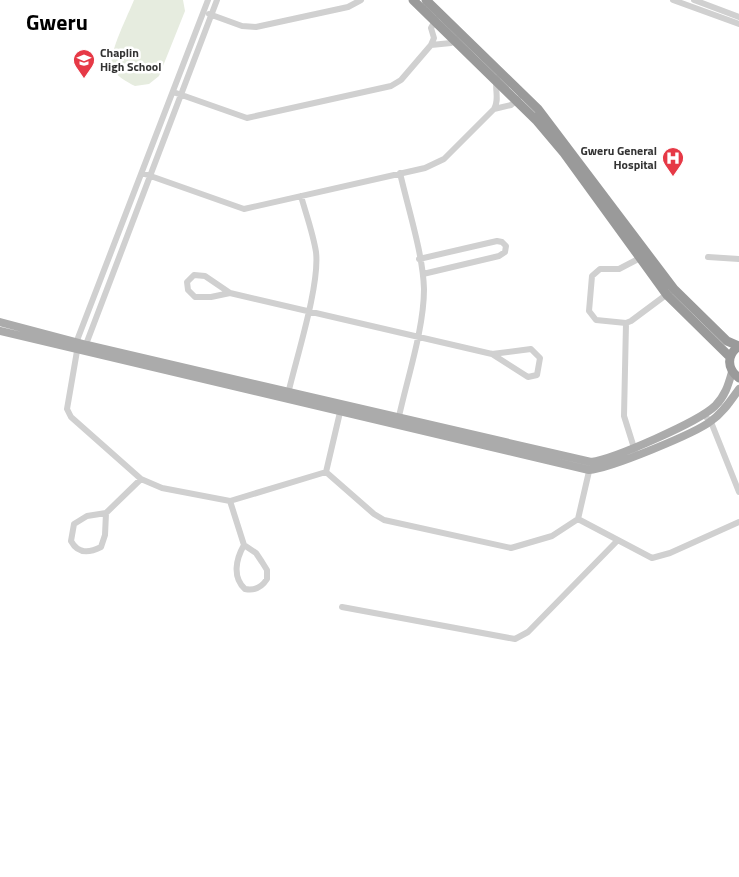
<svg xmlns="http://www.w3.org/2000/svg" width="739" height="877" viewBox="0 0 739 877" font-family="'Titillium Web',sans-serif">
  <rect width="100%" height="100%" fill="#fff"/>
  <path fill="#e6ecdf" d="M134 0H183L185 11 159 76 149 84 135 86C127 82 115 76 112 66 108 54 129 13 134 0Z"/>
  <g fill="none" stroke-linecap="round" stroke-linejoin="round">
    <path stroke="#d0d0d0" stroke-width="6" d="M208 0 76 343 77 351 67 409 71 417 141 479 162 488 230 501 326 472 341 408
      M673 0 739 24
      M694 0 739 17
      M209 14 242 26 256 27 348 7 361 0
      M431 45 451 43 456 39
      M176 93 247 118 391 86 401 80 431 45 434 38 431 28 436 19
      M494 109 511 105 518 99
      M142 173 244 209 425 168 444 159 494 109C500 99 494 89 497 78
      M642 257 619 269H600L592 276 589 311 596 320 626 323 631 321 674 289
      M708 257 739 259
      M419 259 497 241 502 242 506 246 505 252 499 256 423 274
      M230 293 211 297H195L188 290 187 282 194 275 205 276 230 293 492 354 531 349 540 358 537 375 528 377 492 354
      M626 323 624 416 635 451
      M85 347 217 0
      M288 394C296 359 320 285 316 252 313 233 306 214 301 196
      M704 415 711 422 739 492
      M398 421C406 382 424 330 424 289 423 254 408 208 400 173
      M326 472 374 514 384 520 511 548 552 536 578 519 590 467
      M230 501 244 545 256 553 262 562 267 570V579C262 587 255 591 245 589 232 577 236 559 244 545
      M106 513 87 516 74 524 71 541C78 554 89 553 101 547L105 535 106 513 141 479
      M578 519 652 558 670 553 739 522
      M342 607 515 639 528 632 617 541"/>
    <path stroke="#ababab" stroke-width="8" d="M0 322 87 345 591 462C614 459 698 422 715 406 725 396 728 386 732 372
      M0 331 589 470C609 469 696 433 711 421 723 413 731 400 739 389"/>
    <path stroke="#9a9a9a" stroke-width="9" d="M413 0 537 121 564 153 667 295 730 357
      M426 0 538 109 674 289 727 341 739 346
      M739 346C726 355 727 369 739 378"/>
  </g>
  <defs>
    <g id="school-pin" transform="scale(1.125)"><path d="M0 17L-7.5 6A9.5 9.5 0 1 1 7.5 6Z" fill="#e63946" stroke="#fff"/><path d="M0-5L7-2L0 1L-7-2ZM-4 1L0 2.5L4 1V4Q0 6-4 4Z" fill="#fff"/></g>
    <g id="hospital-pin" transform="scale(1.125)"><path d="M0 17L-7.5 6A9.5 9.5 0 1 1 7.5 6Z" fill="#e63946" stroke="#fff"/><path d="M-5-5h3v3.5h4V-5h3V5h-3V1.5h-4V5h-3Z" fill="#fff"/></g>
  </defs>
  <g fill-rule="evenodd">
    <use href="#school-pin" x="84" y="60"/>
    <use href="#hospital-pin" x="673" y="158"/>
  </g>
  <g text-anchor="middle" stroke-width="5" stroke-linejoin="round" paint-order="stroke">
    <g font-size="12" font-weight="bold" fill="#333" stroke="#fff" text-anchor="start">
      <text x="100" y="57">Chaplin<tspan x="100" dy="14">High School</tspan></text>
      <text x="657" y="155" text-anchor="end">Gweru General<tspan x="657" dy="14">Hospital</tspan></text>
    </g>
    <g font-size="22" font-weight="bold" fill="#000" stroke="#fff">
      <text x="57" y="30">Gweru</text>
    </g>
  </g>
</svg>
